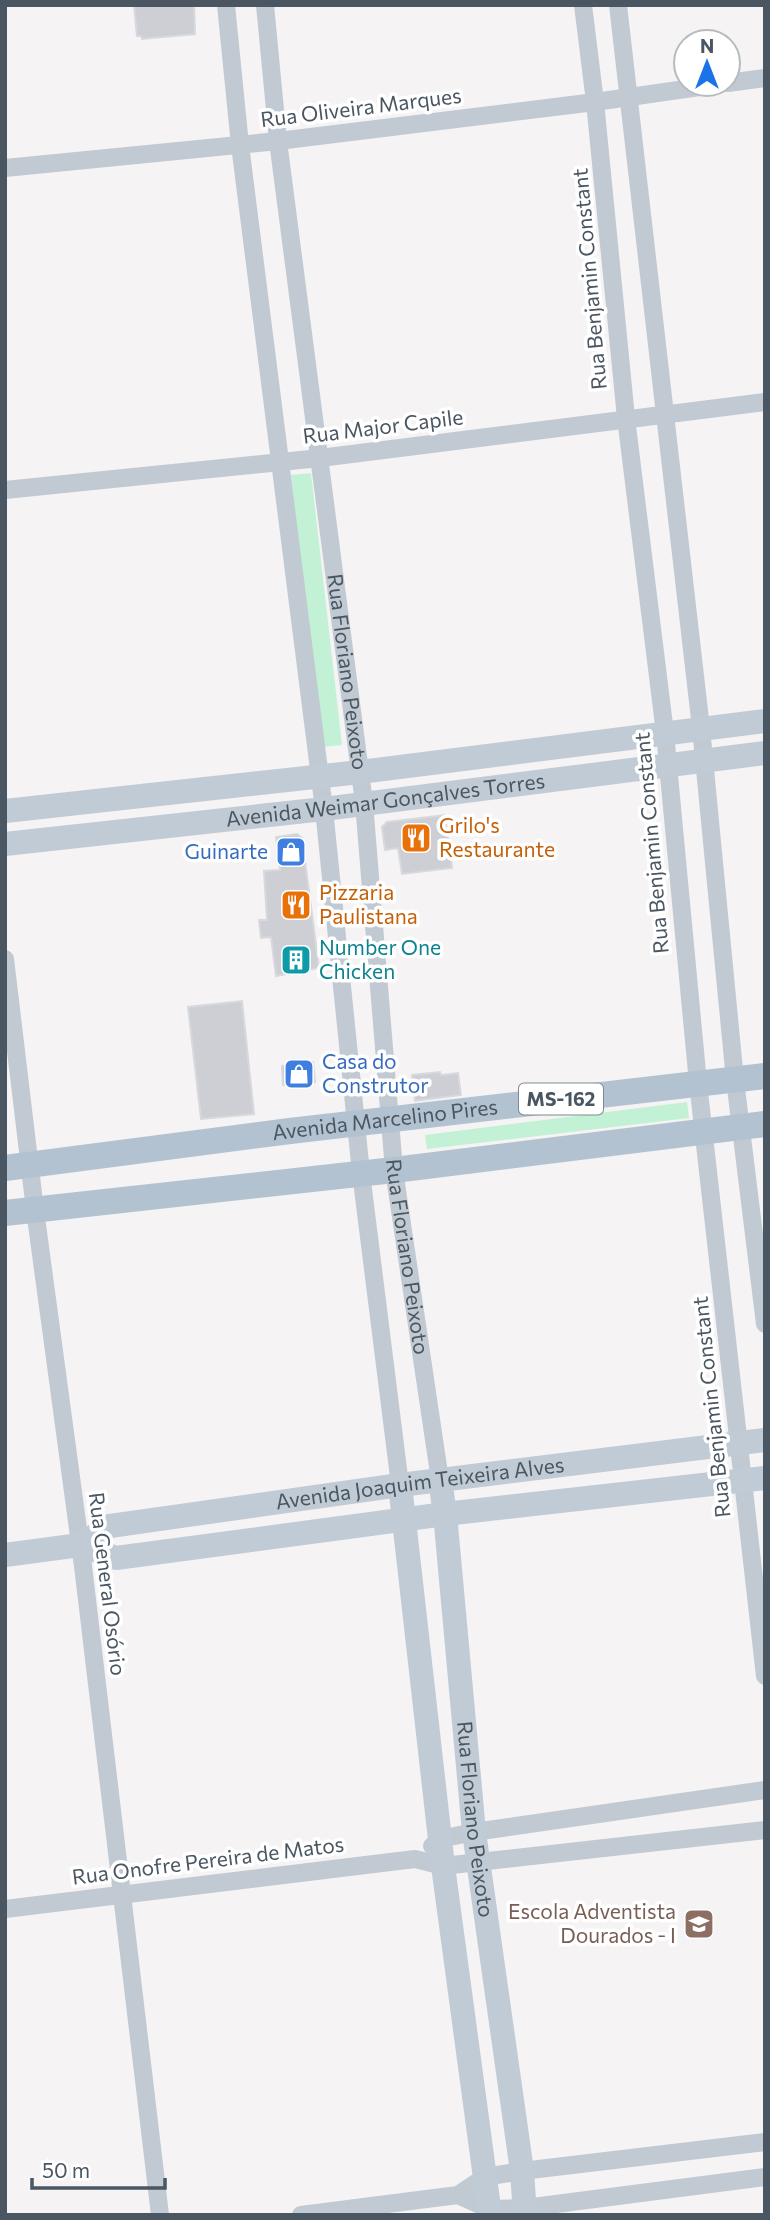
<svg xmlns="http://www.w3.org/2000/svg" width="770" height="2220" viewBox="0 0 770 2220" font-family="Commissioner,sans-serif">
  <rect width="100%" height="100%" fill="#f5f3f3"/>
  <path fill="#c3f1d5" d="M311 473 342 745 322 747 291 475Z
    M687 1102 689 1118 427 1149 425 1135Z"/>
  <path fill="#cdcfd5" stroke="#d7d9de" stroke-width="2" d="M134 5H194L195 34 142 39 141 36H137Z
    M445 815 452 868 402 874 398 848 385 850 382 827 387 822Z
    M297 834 302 838 319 968 276 976 271 937 261 938 259 920H267L264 871 280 870 276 837Z
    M242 1001 254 1114 201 1119 188 1007Z
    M313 1062 315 1082 283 1085 282 1066Z
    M440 1072 441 1075 458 1073 461 1095 415 1101 412 1075Z"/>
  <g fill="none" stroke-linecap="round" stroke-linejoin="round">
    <g stroke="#c1cad2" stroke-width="18">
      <path d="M226 5 240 145 324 809 361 1173 400 1485"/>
      <path id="s1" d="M265 5 278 141 364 803 394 1170 440 1480"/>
      <path d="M583 5 595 102 626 418 665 733 698 1083 765 1676"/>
      <path d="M618 5 701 728 735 1080 765 1324"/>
      <path d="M728 83 765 78"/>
      <path d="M5 168 278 141 595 102 720 84"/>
      <path d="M5 490 320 458 765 402"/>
      <path d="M5 959 35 1210 83 1566 160 2215"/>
      <path d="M432 1846 440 1839 474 1832 765 1790"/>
      <path d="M5 1909 415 1859 443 1866 765 1830"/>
      <path d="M458 2195 489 2209 525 2208 765 2177"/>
      <path d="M301 2215 458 2195 485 2177 522 2171 765 2142"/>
    </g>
    <g stroke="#c1cbd6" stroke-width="24">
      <path d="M5 811 360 772 765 721"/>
      <path id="s2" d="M5 844 324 809 765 753"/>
      <path id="s3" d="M440 1480 445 1514 474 1832 522 2171 525 2215"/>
      <path d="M400 1485 443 1866 490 2215"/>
      <path d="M80 1545 116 1558 445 1514 765 1478"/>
      <path id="s4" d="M5 1555 80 1545 110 1526 400 1485 765 1440"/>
    </g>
    <g stroke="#b3c2d1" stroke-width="26">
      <path id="s5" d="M5 1168 290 1131 765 1076"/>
      <path d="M5 1213 394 1170 765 1124"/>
    </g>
  </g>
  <defs>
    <g id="restaurant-square" transform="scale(1.575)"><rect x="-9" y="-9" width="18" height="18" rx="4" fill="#e8710a" stroke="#fff"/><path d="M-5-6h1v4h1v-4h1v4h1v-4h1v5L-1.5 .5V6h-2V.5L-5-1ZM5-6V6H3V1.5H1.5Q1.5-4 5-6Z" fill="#fff"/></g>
    <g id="shop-square" transform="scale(1.575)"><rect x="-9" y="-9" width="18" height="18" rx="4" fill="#3f7fe0" stroke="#fff"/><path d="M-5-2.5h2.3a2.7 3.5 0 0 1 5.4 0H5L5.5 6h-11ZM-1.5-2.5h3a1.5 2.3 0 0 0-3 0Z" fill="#fff"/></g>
    <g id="building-square" transform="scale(1.575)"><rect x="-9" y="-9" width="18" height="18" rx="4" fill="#0f9aa8" stroke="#fff"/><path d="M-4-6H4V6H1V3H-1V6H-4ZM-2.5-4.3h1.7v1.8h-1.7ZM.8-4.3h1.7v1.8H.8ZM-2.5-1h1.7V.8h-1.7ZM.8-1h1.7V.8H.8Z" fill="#fff"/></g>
    <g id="school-square" transform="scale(1.575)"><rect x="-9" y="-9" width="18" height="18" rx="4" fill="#8d6e63" stroke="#fff"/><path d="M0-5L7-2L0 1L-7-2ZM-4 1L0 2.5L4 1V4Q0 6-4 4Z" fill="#fff"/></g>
  </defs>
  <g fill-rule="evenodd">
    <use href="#restaurant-square" x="416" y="838"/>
    <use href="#shop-square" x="291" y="852"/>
    <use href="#restaurant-square" x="296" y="905"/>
    <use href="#building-square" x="296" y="960"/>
    <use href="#shop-square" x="299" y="1074"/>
    <use href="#school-square" x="699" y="1924"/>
  </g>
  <g text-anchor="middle" stroke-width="7" stroke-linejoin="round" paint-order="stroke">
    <rect fill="#fff" stroke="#808990" stroke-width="2" x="519" y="1083.5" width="84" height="31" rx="5"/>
    <g font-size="19" font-weight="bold" fill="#4a5661">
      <text x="561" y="1106">MS-162</text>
    </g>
    <g font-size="21" fill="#4a5661" stroke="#fff">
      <text transform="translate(361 108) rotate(-7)" y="7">Rua Oliveira Marques</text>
      <text transform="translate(590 279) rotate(-95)" y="7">Rua Benjamin Constant</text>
      <text transform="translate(383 427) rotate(-7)" y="7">Rua Major Capile</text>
      <text dy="7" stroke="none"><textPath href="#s1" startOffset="672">Rua Floriano Peixoto</textPath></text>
      <text dy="7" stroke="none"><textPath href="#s2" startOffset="383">Avenida Weimar Gonçalves Torres</textPath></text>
      <text transform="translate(652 843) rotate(-95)" y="7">Rua Benjamin Constant</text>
      <text dy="7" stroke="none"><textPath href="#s5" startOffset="383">Avenida Marcelino Pires</textPath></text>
      <text dy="7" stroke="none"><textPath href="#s1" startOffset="1260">Rua Floriano Peixoto</textPath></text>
      <text transform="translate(712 1407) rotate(-96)" y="7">Rua Benjamin Constant</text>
      <text dy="7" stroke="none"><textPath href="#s4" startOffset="424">Avenida Joaquim Teixeira Alves</textPath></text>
      <text transform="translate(107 1584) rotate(83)" y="7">Rua General Osório</text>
      <text dy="7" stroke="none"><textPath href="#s3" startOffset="341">Rua Floriano Peixoto</textPath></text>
      <text transform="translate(208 1861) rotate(-7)" y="7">Rua Onofre Pereira de Matos</text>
    </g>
    <g font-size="21" fill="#c56008" stroke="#fff" text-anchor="start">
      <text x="439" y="833">Grilo's<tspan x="439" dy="24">Restaurante</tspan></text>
      <text x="319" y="900">Pizzaria<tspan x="319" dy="24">Paulistana</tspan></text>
    </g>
    <g font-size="21" fill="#366cbe" stroke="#fff" text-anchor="end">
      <text x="268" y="859">Guinarte</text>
      <text x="322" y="1069" text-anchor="start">Casa do<tspan x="322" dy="24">Construtor</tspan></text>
    </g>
    <g font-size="21" fill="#0d838f" stroke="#fff" text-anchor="start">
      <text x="319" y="955">Number One<tspan x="319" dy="24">Chicken</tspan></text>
    </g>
    <g font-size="21" fill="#785e54" stroke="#fff" text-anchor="end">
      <text x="676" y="1919">Escola Adventista<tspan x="676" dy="24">Dourados - I</tspan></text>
    </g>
  </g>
  <rect width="770" height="2220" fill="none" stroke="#4a5661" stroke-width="14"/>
  <g transform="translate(707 63)"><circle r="33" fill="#ffffff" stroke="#b7bbc0" stroke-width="2"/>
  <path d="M0-5L12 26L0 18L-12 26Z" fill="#1a73e8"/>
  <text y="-10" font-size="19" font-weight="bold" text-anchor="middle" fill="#4a5661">N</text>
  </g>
  <path d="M32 2178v10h133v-10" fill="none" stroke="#4a5661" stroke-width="3.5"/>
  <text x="42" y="2178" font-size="21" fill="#4a5661" stroke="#ffffff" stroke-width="5" paint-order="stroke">50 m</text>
</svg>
